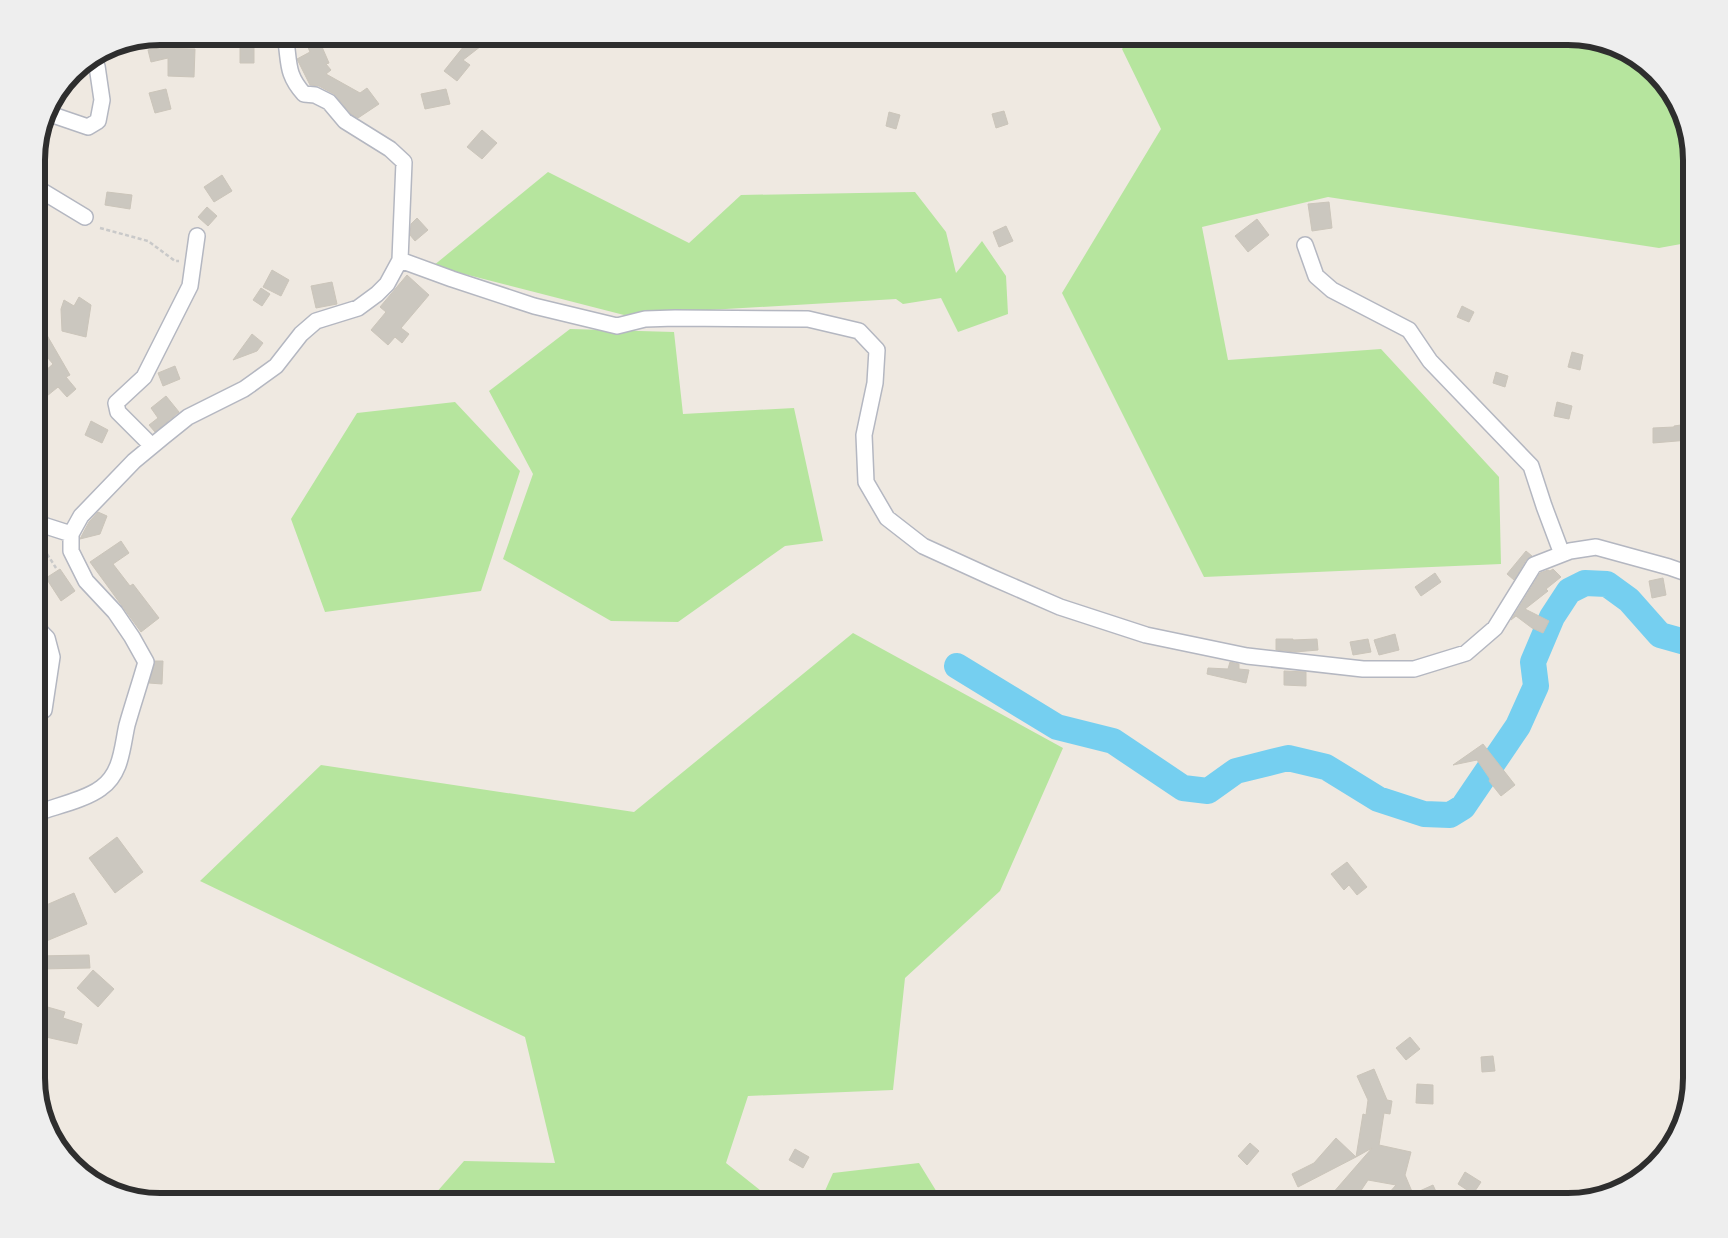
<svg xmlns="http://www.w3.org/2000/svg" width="1728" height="1238" viewBox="0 0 1728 1238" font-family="'Open Sans',sans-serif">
  <rect width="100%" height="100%" fill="#efe9e1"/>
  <path fill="#b6e59e" d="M1133 36H1568L1608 43 1643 62 1679 105 1692 160V242L1659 248 1328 197 1202 227 1228 360 1381 349 1499 477 1501 564 1204 577 1062 293 1161 129 1122 49Z
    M548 172 689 243 741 195 915 192 946 232 956 273 982 241 1006 276 1008 314 958 332 941 298 903 304 896 299 624 315 433 266Z
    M570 329 674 332 683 414 794 408 823 541 785 546 678 622 611 621 503 559 533 474 489 391Z
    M455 402 520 471 481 591 325 612 291 519 357 413Z
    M853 633 1063 748 1000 891 905 978 893 1090 748 1096 726 1163 775 1202H428L464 1161 555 1163 525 1037 200 881 321 765 634 812Z
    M919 1163 943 1202H820L833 1173Z"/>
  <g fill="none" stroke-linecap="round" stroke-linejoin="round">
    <path stroke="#75cff0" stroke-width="26" d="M957 666 1057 727 1113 741 1183 788 1208 791 1236 771 1288 758 1326 767 1378 799 1424 814 1450 815 1463 807 1518 726 1536 686 1533 662 1552 617 1569 591 1585 583 1607 584 1629 600 1660 635 1685 642H1692"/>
  </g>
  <path fill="#cbc7bf" stroke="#cbc5ba" d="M472 36H494L463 60 470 65 457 81 444 71Z
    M240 38H254V63H240Z
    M319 40 329 63 326 64 331 70 326 74 360 93 367 88 379 104 358 118 351 114 334 94 319 86 310 85 297 59 310 52 307 45Z
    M160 48 195 49 194 77 168 76V58L151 62 148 50Z
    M166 89 171 109 155 113 149 93Z
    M446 89 450 104 425 109 421 94Z
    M1004 111 1008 124 996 128 992 114Z
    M889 112 900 115 896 129 886 126Z
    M482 130 497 143 482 159 467 147Z
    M222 175 232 191 214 202 204 187Z
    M107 192 132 195 130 209 105 205Z
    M1329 202 1332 228 1312 231 1308 204Z
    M207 207 217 216 208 226 198 217Z
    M417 218 428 230 415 241 410 235 411 224Z
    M1257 219 1269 235 1248 252 1235 236Z
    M1006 226 1013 241 999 247 993 232Z
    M272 270 289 280 281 296 263 287Z
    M407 275 429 295 401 328 409 334 402 343 395 337 388 345 371 330 386 312 380 307Z
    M332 282 337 304 316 308 311 286Z
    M261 288 270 294 262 306 253 300Z
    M79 297 91 305 86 337 62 331 61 309 64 300 74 306Z
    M1462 306 1474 312 1469 322 1457 317Z
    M37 318 70 375 66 377 76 389 67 397 58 387 42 400 37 393V378L53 364 37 345Z
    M252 334 263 343 257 351 233 360Z
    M1572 352 1583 355 1580 370 1568 367Z
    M175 366 180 379 163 386 158 373Z
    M1496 372 1508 376 1505 387 1493 383Z
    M166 396 179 412 155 432 149 425 158 418 151 408Z
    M1557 402 1572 406 1569 419 1554 416Z
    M91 421 108 430 102 443 85 435Z
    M1688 424 1689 440 1653 443V428L1674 427V426Z
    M98 512 107 516 100 534 80 539 89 522Z
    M121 541 129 553 113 564 130 586 133 584 159 618 141 632 90 562Z
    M1526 551 1532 556 1526 560 1514 580 1507 574Z
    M60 569 75 591 61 601 46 578Z
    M1553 569 1561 577 1546 589 1548 591 1525 609 1549 621 1543 633 1532 628 1516 616 1511 620 1540 573 1548 570 1550 571Z
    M1435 573 1441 582 1421 596 1415 587Z
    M1663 578 1666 595 1652 598 1649 581Z
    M1395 634 1399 650 1379 655 1374 640Z
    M1276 639H1293V640L1317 639 1318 650 1295 652 1276 650Z
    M1368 639 1371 652 1353 655 1350 642Z
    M155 661H163L162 684 149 683Z
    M1230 662 1239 664V669L1249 670 1246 683 1207 674 1208 668 1228 669Z
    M1284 671 1306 672V686L1284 685Z
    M1483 744 1515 785 1501 796 1489 781 1490 779 1477 760 1453 765Z
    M117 837 143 872 115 893 89 858Z
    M1347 862 1367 887 1357 895 1349 885 1344 890 1331 874Z
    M74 893 87 924 44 942 37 925V909Z
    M89 955 90 968 40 969 37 956Z
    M93 970 114 989 98 1007 77 988Z
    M44 1006 65 1012 63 1018 82 1024 77 1044 37 1035Z
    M1410 1037 1420 1049 1406 1060 1396 1048Z
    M1493 1056 1495 1071 1482 1072 1481 1057Z
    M1374 1069 1387 1100 1392 1101 1390 1114 1384 1113 1379 1145 1411 1152 1405 1175 1413 1194 1433 1185 1438 1196 1426 1202H1381L1396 1185 1368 1180 1358 1195 1365 1202H1341L1332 1194 1372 1148 1356 1157 1363 1114 1366 1115 1368 1100 1357 1076Z
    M1417 1084 1433 1085V1104L1416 1103Z
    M1336 1138 1356 1157 1298 1187 1292 1174 1314 1163Z
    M1250 1143 1259 1151 1247 1165 1238 1156Z
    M795 1149 809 1157 803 1168 789 1160Z
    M1465 1172 1481 1182 1473 1194 1458 1184Z"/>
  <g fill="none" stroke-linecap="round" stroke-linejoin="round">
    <g stroke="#b4b7c1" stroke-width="18">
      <path id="minor" d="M47 113 88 127 98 121 102 100 97 66 89 60
        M37 188 85 217
        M1305 245 1316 276 1332 290 1409 330 1430 361 1531 466 1544 506 1562 554
        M400 260 452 279 534 306 617 326 645 319 675 318 808 319 859 331 877 350 875 383 864 435 866 482 887 518 923 546 991 577 1060 607 1146 635 1247 656 1363 669H1414L1466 653 1495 628 1534 565 1570 551 1596 547 1669 567 1692 575
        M152 446 118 412 116 403 144 377 190 286 197 236
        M37 530 43 525 71 534
        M37 711 44 710 52 657 47 638 37 628
        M37 813C56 806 85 800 101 788 122 773 122 747 127 725 133 704 140 683 146 662L132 637 115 612 86 581 71 551V534L81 516 134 461 163 437 188 417 244 389 258 379 276 366 301 334 316 321 358 308 377 294 387 284 400 260 404 162 390 149 345 121 329 102 315 95 304 94C285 73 290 61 285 36"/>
    </g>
    <path stroke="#c9c9c9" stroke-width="2.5" stroke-dasharray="4 2.5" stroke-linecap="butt" d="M100 228 148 241 175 261H179
      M40 543 56 568
      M37 996 38 995"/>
    <use href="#minor" stroke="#fff" stroke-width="15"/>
  </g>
  <path d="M0 0H1728V1238H0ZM160 45H1568A115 115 0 0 1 1683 160V1078A115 115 0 0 1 1568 1193H160A115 115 0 0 1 45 1078V160A115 115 0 0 1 160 45Z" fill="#eee" fill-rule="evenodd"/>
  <path fill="none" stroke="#2e2e2e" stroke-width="6" d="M160 45H1568A115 115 0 0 1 1683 160V1078A115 115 0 0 1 1568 1193H160A115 115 0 0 1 45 1078V160A115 115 0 0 1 160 45Z"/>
</svg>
